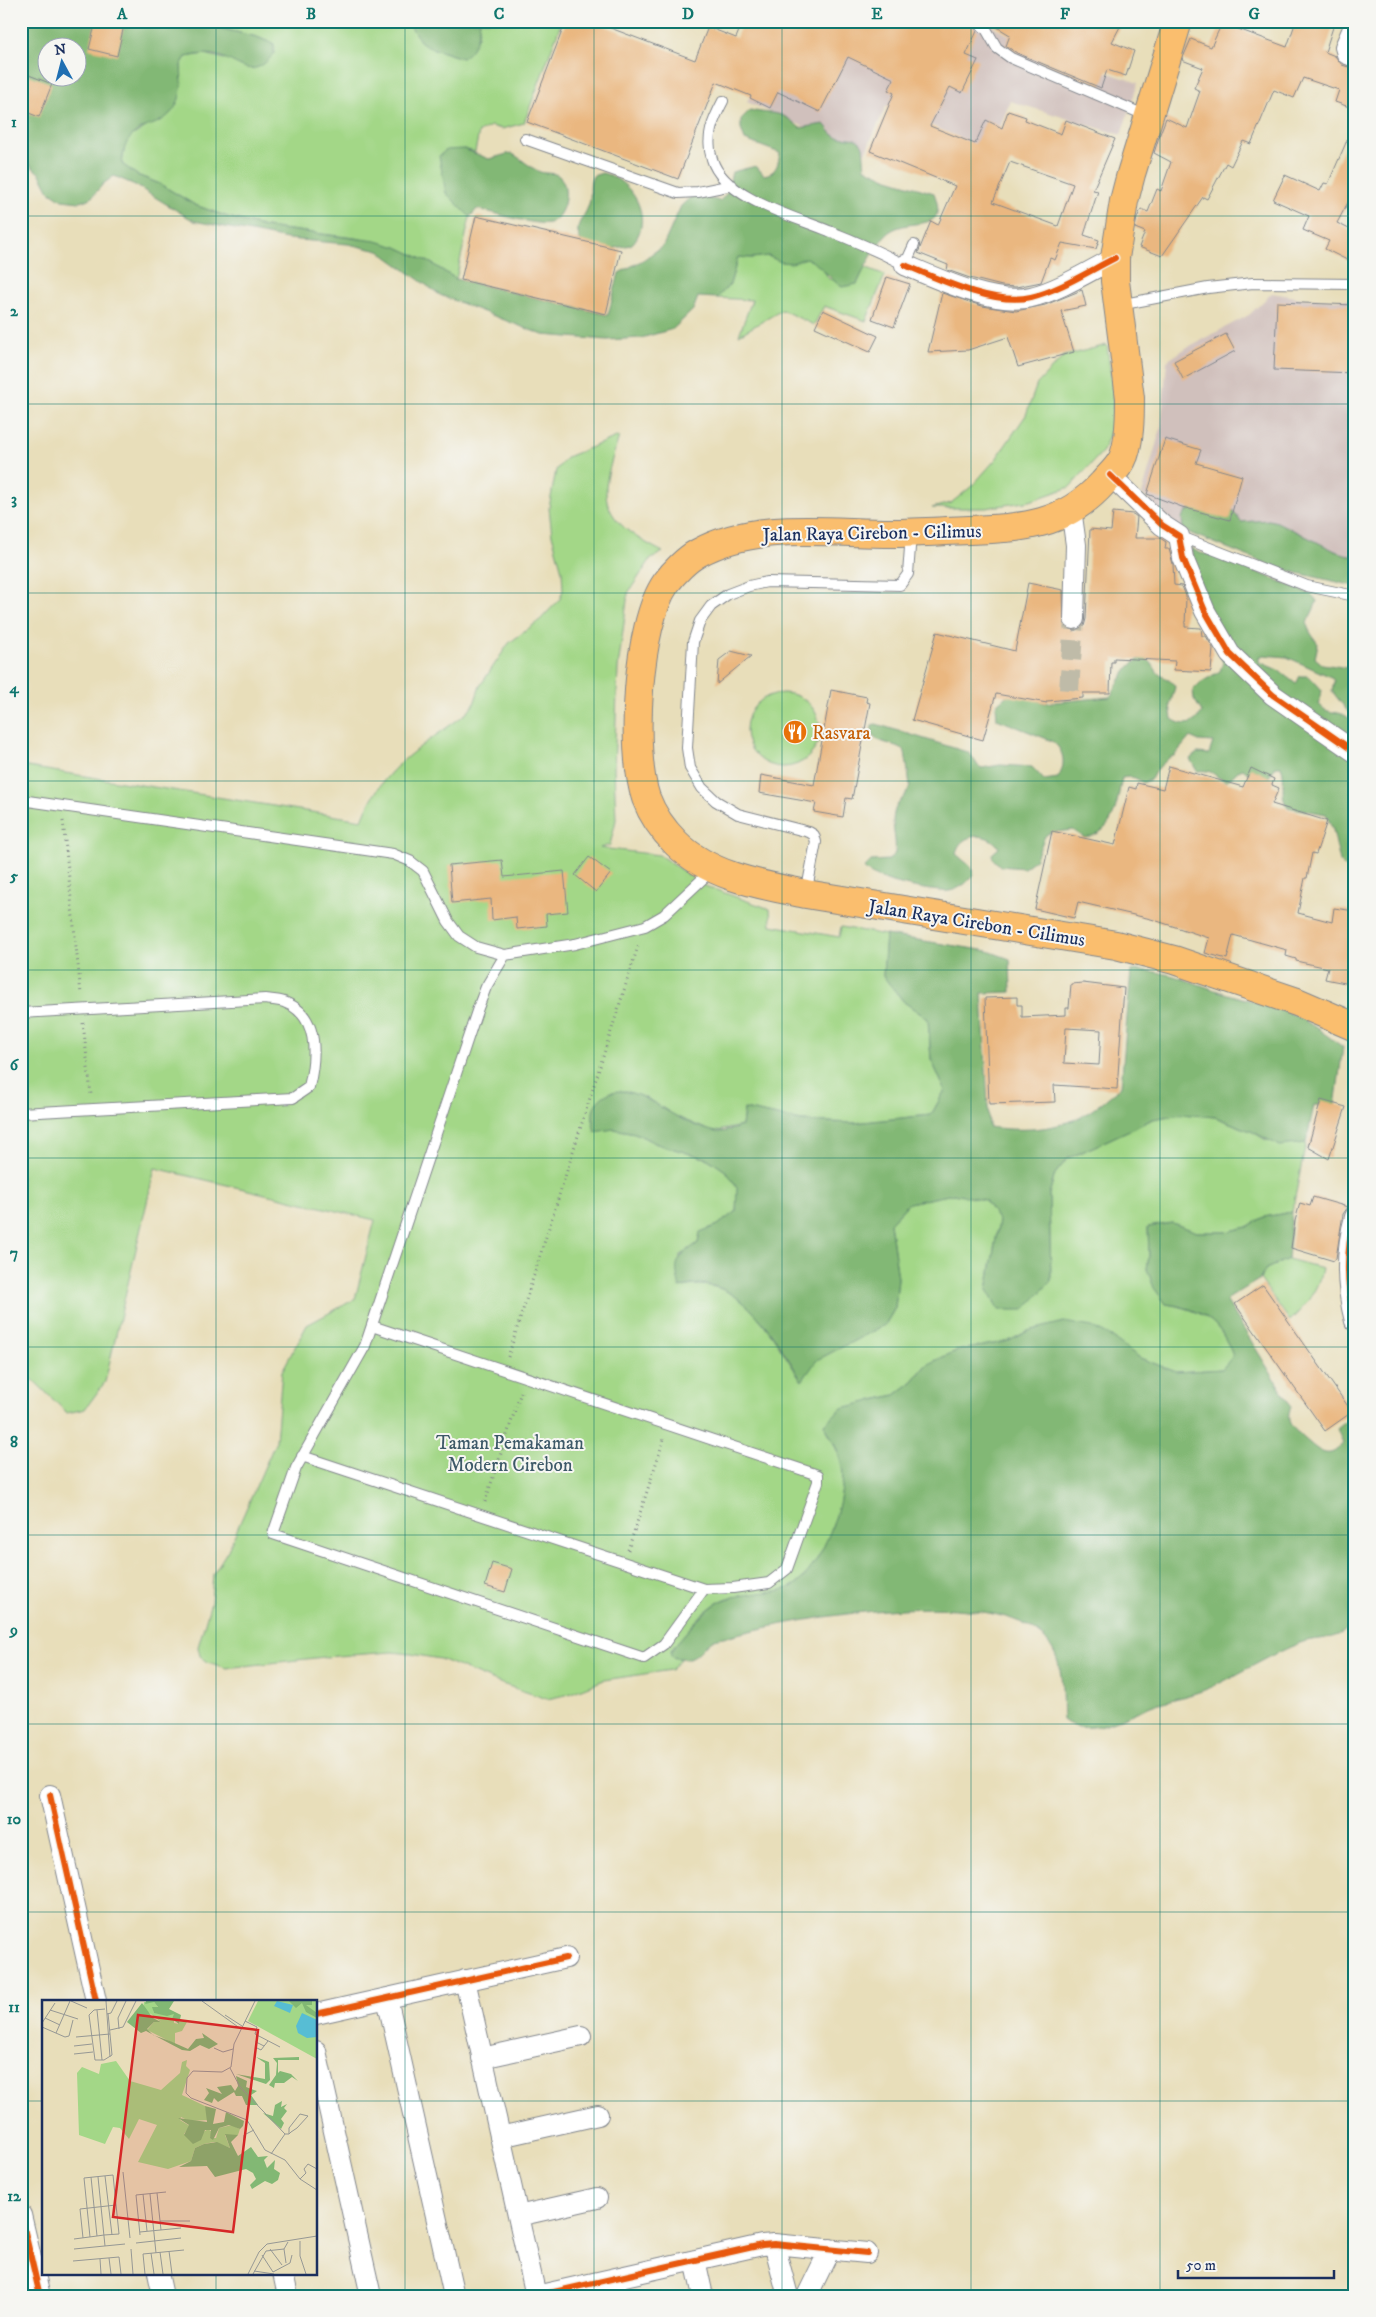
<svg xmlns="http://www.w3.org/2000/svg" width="1376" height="2317" viewBox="0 0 1376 2317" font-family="'IM FELL DW Pica',serif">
  <rect width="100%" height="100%" fill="#f6f6f2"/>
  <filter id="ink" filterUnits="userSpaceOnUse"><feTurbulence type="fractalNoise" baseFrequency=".02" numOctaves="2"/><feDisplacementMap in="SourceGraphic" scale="10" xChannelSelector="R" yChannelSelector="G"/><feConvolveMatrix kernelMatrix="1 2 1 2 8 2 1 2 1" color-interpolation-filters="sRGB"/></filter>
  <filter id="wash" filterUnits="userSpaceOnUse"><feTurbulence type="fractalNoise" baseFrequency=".0096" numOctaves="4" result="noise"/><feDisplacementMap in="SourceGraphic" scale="20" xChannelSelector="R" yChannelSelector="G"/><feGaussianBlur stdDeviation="1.12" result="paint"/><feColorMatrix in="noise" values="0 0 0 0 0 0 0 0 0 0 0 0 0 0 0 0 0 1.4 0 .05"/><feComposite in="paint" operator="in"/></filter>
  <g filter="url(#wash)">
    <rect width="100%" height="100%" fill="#e8deba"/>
    <path fill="#d0c0bc" d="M783 21H983L1023 43 1138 83 1121 135 1010 101 991 151 886 106 865 153 747 102Z
      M1272 293 1307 299 1355 300V581L1178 527 1142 494 1161 427 1167 361 1186 348 1249 315Z"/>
    <path fill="#a3d787" stroke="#5f8372" d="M190 21H407L428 47 462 58 478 36 480 21H562L524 123 502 129 491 126 479 132 475 152 464 149 445 184 446 193 470 217 456 279 431 263 397 247 355 238 265 227 228 217 195 205 160 184 137 175 122 164 125 145 130 137 146 127 182 84 181 65 186 57 205 54 224 59 274 44 257 37Z
      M768 256C783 263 791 264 806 258L819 263 829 279 857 284 865 267 885 275 866 321 824 306 814 325 782 310 739 335 752 300 717 298 730 284 738 257 752 258Z
      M1107 345 1113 392V425L1103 451 1070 487 1030 501 986 508H932L951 503 972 486 996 459 1026 415 1037 384 1064 356Z
      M619 436C615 452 605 476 606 493 607 523 640 540 663 552L650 560 628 593 618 668 614 769 616 820 610 845 600 848 659 855 705 886 770 909 771 925 839 937 841 927 886 935 883 976 904 1002 928 1019 931 1059 945 1090 931 1115 854 1123 801 1121 744 1109 742 1126 713 1132 677 1117 648 1099 626 1091 611 1092 614 1129 635 1133 657 1144 708 1159 727 1172 738 1187 736 1211 718 1225 701 1232 698 1243 680 1256V1288C743 1270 773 1340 802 1381L816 1360 885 1325 895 1308 898 1278 890 1223 909 1203 953 1194 985 1200 999 1221 987 1290 1051 1281 1049 1194 1055 1174 1067 1159 1153 1119 1181 1114 1215 1117 1253 1132 1266 1140 1296 1144 1306 1143 1292 1212 1264 1217 1247 1227 1226 1232H1197L1172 1223 1148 1227 1149 1256 1147 1269 1166 1304C1203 1310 1220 1321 1233 1356L1223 1369 1176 1372 1140 1358 1110 1336 1028 1331 1009 1341 956 1351 926 1365 913 1381 895 1395 873 1400 824 1424C831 1438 839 1452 842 1467 848 1497 822 1567 795 1585 780 1595 746 1595 728 1598 704 1606 688 1631 671 1650L672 1657 681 1659 671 1670 604 1680 566 1695 547 1699 502 1684 440 1659 411 1654 392 1652 324 1657 226 1668 208 1662 200 1656 198 1647 211 1602 213 1574 228 1550 276 1441 282 1371 307 1325 355 1299 375 1220 155 1168 105 1382 85 1409 67 1413 21 1368V766L362 820C383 764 424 746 468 712L474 704 480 686 509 643 540 620 560 599 563 590 562 571 552 535 549 508 556 470 567 457Z
      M746 730a37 37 0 1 1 74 0a37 37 0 1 1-74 0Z
      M1288 1259 1322 1268C1319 1290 1305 1306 1290 1321L1260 1279 1266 1269Z"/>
    <path fill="#82b874" stroke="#4e7469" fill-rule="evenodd" d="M21 21H190L257 37 274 44V54C249 83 242 61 214 55 205 53 196 55 186 57L181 65C183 92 181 113 154 124 145 127 136 130 130 138 124 145 123 155 122 164L137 175 160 184 195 205 228 217 265 227 376 241 397 247 431 263 456 279 608 315 619 273 643 260 663 246 681 206 693 195 720 201 727 193 732 172 756 166 764 175C777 173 778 164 780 153L745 140 741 129V119L750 110C776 116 778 108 800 128L824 124C828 128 830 133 835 136 844 140 859 134 863 147 864 153 864 161 865 168L888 179 934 193C950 235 911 216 889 232 879 239 862 273 857 284L842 287C827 277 823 266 806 258L792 263 781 262 768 256 752 258 738 257 730 284 717 298 698 297 693 310 673 329 641 338 607 340 543 335 440 295 379 251 348 244 287 239 194 221 135 185 114 176 103 184 91 198 80 202 62 200 49 191 40 174 21 157ZM48 48H78V78H48Z
      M407 21H480C478 37 476 49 462 58L428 47 420 41Z
      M464 149 489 159 511 153C521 158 529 167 540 172 546 174 554 172 559 176 571 187 565 218 549 223 534 226 494 212 477 209L470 217 446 193 439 156 446 150Z
      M602 173C631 179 655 217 633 243 630 247 616 246 608 251L583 246C571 223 583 223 589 204 592 194 588 185 593 176Z
      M1196 506 1231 508 1241 522 1269 520 1277 522 1335 551 1355 557V586L1280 569 1192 534 1183 529 1182 518 1187 511Z
      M1191 548 1199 553 1217 556 1311 594 1317 601C1308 627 1300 618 1318 644L1315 658 1322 664 1355 669V715L1349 713 1332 691 1334 681 1331 677 1287 657 1263 655 1259 657V662L1278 670 1296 684 1300 676H1309L1322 690 1319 704C1326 715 1337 710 1346 716 1350 718 1352 723 1355 726V866L1347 869 1340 862 1333 830 1326 814 1287 807C1279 794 1287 779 1281 766H1276L1268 778 1250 775 1243 769 1238 771 1227 781C1212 777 1216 769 1197 771L1190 759 1197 753 1209 754 1213 742 1199 741 1190 737 1174 756 1170 757 1156 770 1151 779 1143 783C1135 777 1132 776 1122 778 1116 804 1116 832 1085 838L1073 830 1049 833 1045 836 1035 860 1024 868 1000 866 993 859 992 854 999 848C990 831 959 832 956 854L970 866 974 874C969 882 958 890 949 891 935 893 870 880 864 868L871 861 889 860 895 853C897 840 891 826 894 813 896 802 908 796 910 785L905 752C896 740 869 747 872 725L876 724 967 752 971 755 978 766 982 768 1000 765 1032 767 1044 780 1058 778C1066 765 1065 751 1052 741L997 719 996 705 1013 690 1044 703 1110 697C1118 684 1129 659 1145 658 1153 662 1154 669 1159 674 1165 679 1171 679 1175 687L1170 705 1172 719C1185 728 1195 724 1202 712L1194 699 1193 690 1200 683 1220 671 1223 663 1219 651 1206 632Z
      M886 935 988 951 1010 959 1011 992 982 993 989 1127C1019 1131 1052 1131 1080 1117 1095 1110 1108 1097 1121 1087L1131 971C1162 968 1192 983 1221 992 1248 1001 1276 1005 1302 1019 1316 1027 1330 1038 1343 1047L1335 1106 1314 1105 1306 1143 1280 1146 1253 1132 1215 1117 1181 1114 1153 1119 1067 1159 1055 1174 1049 1194 1051 1281 1024 1310H999L987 1290 999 1221 985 1200 953 1194 909 1203 890 1223 898 1278 895 1308 885 1325 817 1360 802 1381C778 1342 737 1267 680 1288 673 1262 676 1258 698 1243L700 1232 718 1225 736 1211 737 1188 727 1172 708 1159 657 1144 635 1133 614 1129 595 1132C592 1122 591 1110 597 1102 620 1075 655 1105 676 1116 687 1122 700 1128 712 1131 721 1134 733 1129 742 1126L744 1109 801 1121 854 1123 931 1115 945 1090 931 1059 928 1019 904 1002 883 976Z
      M1292 1212 1288 1259 1266 1269 1260 1279 1226 1300 1291 1406C1289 1412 1287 1419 1291 1425 1294 1430 1301 1435 1305 1439 1319 1451 1329 1462 1343 1443L1337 1429 1355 1414V1621C1337 1644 1322 1635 1300 1643 1272 1654 1245 1671 1218 1684 1201 1693 1181 1697 1163 1702 1135 1709 1090 1742 1063 1720 1061 1692 1066 1664 1046 1640 995 1582 801 1618 733 1635 727 1637 716 1637 711 1641 695 1653 697 1662 672 1657L670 1654C674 1644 684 1635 691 1627 720 1595 726 1598 767 1592 776 1591 785 1590 793 1586 821 1570 848 1497 842 1466 839 1451 831 1437 824 1424L842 1408 895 1395 913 1381 926 1365 956 1351 1009 1341 1028 1331 1064 1322 1092 1327 1110 1336 1140 1358 1176 1372 1222 1369 1233 1356C1220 1321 1203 1309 1166 1304L1154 1288 1147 1269 1149 1256 1148 1227 1172 1223 1197 1232H1226L1247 1227 1264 1217Z"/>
    <g id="blocks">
      <path fill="#eab780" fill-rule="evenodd" d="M96 21H125L117 56 89 49Z
        M566 21H592L695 60 708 27 736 38 743 21H969L977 31 966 55 978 60 962 93 950 87 930 126 975 144 986 120 1002 128 1008 111 1026 117 1025 120 1061 134 1066 120 1115 139 1093 190 1098 191 1084 235 1099 240 1096 249 1062 243 1055 260 1050 258 1041 282 1016 287 1002 286 970 278 947 270 948 265 918 253 931 221 938 225 955 186 870 151 894 93 888 90 894 79 848 57 820 112 778 92 770 108 750 98 751 96 716 82 678 179 527 122ZM1010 162 1073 184 1058 226 993 202Z
        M987 21H1123L1112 42 1134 51 1126 76 1107 70 1101 88 1017 53 1006 46 1010 35Z
        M1296 21H1335L1325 52 1335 56 1342 65 1355 69V109L1335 102 1339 90 1303 78 1294 98 1274 90 1251 144 1243 141 1231 166 1226 163 1207 199 1203 197 1162 256 1139 247 1145 232 1135 228 1137 218 1141 209 1148 212 1157 189 1161 191 1171 162 1154 153 1160 134 1166 118 1187 128 1200 91 1194 88 1203 68 1182 60 1191 39 1211 47 1222 23 1287 47Z
        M21 72 52 84 39 117 21 110Z
        M1355 122V189L1337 223 1355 232V250L1349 261 1325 249 1329 241 1303 230 1309 216 1273 200 1285 175 1320 191 1324 183 1328 184Z
        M476 216 621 250 606 314 461 280Z
        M887 277 910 284 894 327 872 319Z
        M1082 290 1086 306 1061 311 1074 352 1018 367 1008 337 968 350 928 352 942 293 982 306 1016 311 1045 305Z
        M1277 302 1355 305V373L1274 370Z
        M823 310 878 336 870 352 815 327Z
        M1226 334 1235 351 1183 379 1174 361Z
        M1165 439 1201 450 1196 463 1242 476 1230 520 1182 507 1147 494Z
        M1113 512 1133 514 1137 517 1135 538H1160L1166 542 1165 549H1169L1173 564 1174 585 1182 586 1186 596 1185 627 1201 628 1202 636H1206L1213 648 1211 672 1174 670 1175 661 1114 658V662H1111L1110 693H1083V698L1047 701V703L996 694 983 740 912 720 937 632 1015 651 1028 583 1063 590 1064 625 1074 631 1084 626 1086 619 1090 529 1111 531Z
        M731 651 751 656 717 684 719 660Z
        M831 690 867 697 866 702 870 703 852 799 846 798 843 817 814 812 816 803 759 793 761 775 814 785Z
        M1169 766 1243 787 1251 768 1274 779 1272 785 1279 788 1272 804 1327 821 1316 854 1312 853 1307 878H1305L1298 913 1332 922 1334 908 1355 911V985L1325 979 1328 968 1296 961V959L1286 956 1287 950 1233 935 1227 959 1205 953 1209 938 1151 919 1078 902 1074 918 1035 909 1052 831 1115 845 1129 787 1136 789 1137 783 1163 789Z
        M589 857 611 873 596 892 575 875Z
        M502 860 504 877 564 871 568 912 546 914 547 926 517 929 516 917 492 920 491 899 452 903 449 865Z
        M1083 983 1124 988 1117 1089 1054 1085 1055 1102 989 1104 985 998 1017 997V1005H1022V1017L1066 1015V1008H1069L1071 984ZM1066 1028 1101 1030 1099 1065 1064 1063Z
        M1321 1100 1346 1107 1329 1159 1308 1147Z
        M1313 1197 1348 1207 1343 1214 1336 1258 1334 1261 1291 1248 1295 1221 1300 1203 1310 1206Z
        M1263 1285 1352 1412 1325 1431 1235 1304Z
        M492 1563 512 1569 505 1592 485 1586Z"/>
    </g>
  </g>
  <g filter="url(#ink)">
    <use href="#blocks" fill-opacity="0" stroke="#82868c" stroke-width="1"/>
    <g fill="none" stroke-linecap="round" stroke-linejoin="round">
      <path stroke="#bfbba8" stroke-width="20" stroke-dasharray="20 10" stroke-linecap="butt" d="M1069 690 1074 619"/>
      <g stroke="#82868c" stroke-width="12">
        <path id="lane" d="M976 21 986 29 997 48 1011 58 1147 116
          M723 101C713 120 705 137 712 159 723 198 795 217 829 231 855 241 880 252 905 265L914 245
          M525 139 678 193 698 192 732 185
          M1119 305 1208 288 1253 283 1355 284
          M1179 536 1307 586 1355 596
          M21 800 393 854 410 861 423 871 448 921 459 936 476 947 505 955 575 944 645 926 664 915 712 870
          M806 894 816 842 814 835 809 832 738 814 716 801 702 788 690 768 687 748 693 642 700 621 711 606 728 594 749 586 767 582 900 585 908 574 911 534
          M505 955 486 987 478 1008 365 1346 296 1468 273 1534 644 1658 664 1644 704 1589
          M21 1013 265 999C271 1000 278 1000 284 1002 320 1015 316 1057 309 1087L293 1098 21 1113
          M302 1456 704 1589 733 1588 769 1583 787 1569 818 1482V1475L372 1326"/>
      </g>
      <g stroke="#82868c" stroke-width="22">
        <path id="street" d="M1355 24 1345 47 1347 54 1355 57
          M905 265C938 279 995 306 1031 297 1060 290 1089 271 1115 258
          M1110 475 1162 525 1179 536 1183 558 1205 611 1230 654 1273 695 1355 752
          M1071 509 1076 545 1074 619
          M1355 1217C1345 1252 1346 1286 1355 1321
          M50 1795 96 2001
          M465 1980 536 2296
          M387 1998 454 2296
          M316 2014 566 1958
          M316 2051 371 2296
          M482 2058 581 2036
          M500 2137 598 2115
          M21 2215 40 2296
          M518 2216 597 2198
          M774 2244 788 2296
          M695 2260 703 2296
          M158 2273 163 2296
          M283 2273 288 2296
          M614 2279 618 2296
          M536 2296 762 2245 774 2244 867 2253
          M807 2296 830 2249"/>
      </g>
      <g stroke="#82868c" stroke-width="30">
        <path id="highway" d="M1178 21 1131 174 1124 201 1115 258V281L1130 398C1130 414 1130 445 1122 460 1118 468 1109 476 1103 483 1064 526 1023 528 969 530 943 531 917 533 891 533 828 533 756 521 698 553 687 559 674 572 666 583 637 624 630 751 646 798 652 814 664 831 676 843 710 877 762 885 806 894L1116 945 1174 960 1297 1002 1355 1027"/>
      </g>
      <path stroke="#82868c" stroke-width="3" stroke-dasharray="1 4" stroke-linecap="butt" d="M63 821 81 994
        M83 1023 91 1094
        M508 1357 639 943
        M485 1502 521 1392
        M628 1550 664 1439"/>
      <use href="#lane" stroke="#fff" stroke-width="10"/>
      <use href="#street" stroke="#fff" stroke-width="20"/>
      <use href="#highway" stroke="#fabe6e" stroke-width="28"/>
      <g stroke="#f6f6f2" stroke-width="9">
        <path id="cycleway" d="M905 265C938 279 995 306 1031 297 1060 290 1089 271 1115 258
          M1110 475 1162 525 1179 536 1183 558 1205 611 1230 654 1273 695 1355 752
          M1355 1217C1345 1252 1346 1286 1355 1321
          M50 1795 96 2001
          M316 2014 566 1958
          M21 2215 40 2296
          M536 2296 762 2245 774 2244 867 2253"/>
      </g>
      <use href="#cycleway" stroke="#e8590c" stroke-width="6"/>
    </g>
  </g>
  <path fill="none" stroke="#0f766e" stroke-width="1" stroke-opacity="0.55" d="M216 21V2001M405 21V2296M594 21V2296M782 21V2296M971 21V2296M1160 21V2296M21 216H1355M21 404H1355M21 593H1355M21 781H1355M21 970H1355M21 1158H1355M21 1347H1355M21 1535H1355M21 1724H1355M21 1912H1355M21 2101H44M316 2101H1355M216 2273V2296"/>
  <defs>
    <g id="restaurant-disc" transform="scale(1.25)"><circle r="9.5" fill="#e8710a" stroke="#f6f6f2"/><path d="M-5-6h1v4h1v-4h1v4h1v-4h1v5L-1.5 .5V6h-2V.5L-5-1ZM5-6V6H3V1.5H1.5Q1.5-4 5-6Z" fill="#fff"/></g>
  </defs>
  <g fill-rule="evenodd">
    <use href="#restaurant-disc" x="795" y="732"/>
  </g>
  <g text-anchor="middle" stroke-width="4" stroke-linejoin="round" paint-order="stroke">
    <g font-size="19" fill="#1b2f5e" stroke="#f6f6f2">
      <text transform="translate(872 532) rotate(-1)" y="7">Jalan Raya Cirebon - Cilimus</text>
      <text transform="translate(977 922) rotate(9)" y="7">Jalan Raya Cirebon - Cilimus</text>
    </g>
    <g font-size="19" fill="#c56008" stroke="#f6f6f2" text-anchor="start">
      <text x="812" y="739">Rasvara</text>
    </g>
    <g font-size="19" fill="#3d5968" stroke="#f6f6f2">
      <text x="510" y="1449">Taman Pemakaman<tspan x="510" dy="22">Modern Cirebon</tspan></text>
    </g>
  </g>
  <g transform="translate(42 2000)">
    <rect width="275" height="275" fill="#e8deba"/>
    <path d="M216 1H275V59L206 21ZM102 2H112L116 7 111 9 112 13 132 14V23L137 24 138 19 145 22 140 31 133 33V44L105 30 112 22H119L101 8ZM145 60 144 66 148 70 140 95 163 106 167 120 147 121 139 117 138 120 148 126 142 134 149 140 166 129 170 132 168 138H174L177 128 190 125 198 129 196 135H183L188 148 172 142 162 144 153 148 149 161 126 169 96 162 115 125 97 119 87 139 78 128 71 127 63 144 37 135 35 73 40 67 57 74 59 64 74 61 88 81 119 90 138 73 140 62Z" fill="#a3d787"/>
    <path d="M104 1H132L127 9 139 15 137 24 130 19 132 14 125 16 112 13 110 7H116L112 2 103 4ZM247 1H270V5H264L275 13V18L264 12 260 3 254 8ZM100 3 111 18 119 22H112L105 29 111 35 128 41 146 49 154 39 162 38 160 33 176 44 167 49 158 45 148 51 140 50 104 31 99 33 85 22ZM214 57 227 62 228 80 224 84 194 74 223 79V63ZM257 57V60H236V73L238 71 249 74 256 81 250 77 242 83H233L232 88 227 85 234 75 235 63 231 58ZM194 76 205 81 204 87 215 91 209 95 216 105H204L200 96H194L192 92 176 102 172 98 170 103 162 100 167 93 164 88 180 94 175 87 189 85 193 91 196 86ZM240 101 239 107 245 104 242 108 245 111 239 119 242 123 239 129 221 113 231 116 233 105ZM163 106 174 109 171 124 182 122 184 112 202 121 201 126 198 129 187 125 177 128 171 140 168 138 169 130H163L159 140 151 144 142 135 147 125 136 118 165 122ZM183 134 196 135 189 142 196 156 209 147 216 157 226 156 222 160 225 168 233 160 232 169 238 173 236 180 230 184 223 181 210 189 208 185 214 179 211 173 204 169 173 177 165 166 137 167 149 161 153 148 162 144 175 142 188 148Z" fill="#82b874"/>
    <path d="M235 1 251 5 248 13 232 6ZM260 13 275 20V37L265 38 256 33 254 26Z" fill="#57bdd4"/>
    <path fill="none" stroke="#969895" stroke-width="1" d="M29 1 45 8M64 1 68 57M160 1 199 29M213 1 192 44 189 67 180 72 151 71 145 78 144 93 149 98 205 120 223 150 243 160 258 179 275 190M63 9 52 10 47 15 53 60H62L70 55 66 13M8 10 36 19M55 10 60 60M65 14 69 13 75 1M183 15 200 26M3 18 18 25M203 21 215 27 213 34 238 47M0 23 13 3M0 27 23 37M77 29 76 18 84 1M68 30 81 27 94 1M14 33 28 1M216 36 214 42 222 46M23 37 27 36 31 20M34 37 68 34M32 46 50 44M172 48 181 52 191 49M215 48 219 50 226 41M32 54 51 52M188 68 198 87 243 134M201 151 202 135 212 130M229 154 243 134H247L249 132 255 128 266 116 258 114 247 128V134M81 172 88 238M63 176 70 235M49 177 55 236M56 177 63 246M258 179 264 173 262 169 266 164 275 169M115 193 119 230M101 194 105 231M108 194 114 253M118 221H148M98 232 139 228M98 235 94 195 124 192M41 238 38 209 74 205M32 239 55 236 62 235 77 234 71 175 42 178 48 237M258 241V256L264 274M94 243 139 238M32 249 83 244M89 249 91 274M228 249 240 265M127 251 130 274M118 252 121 274M109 253 112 274M220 255 231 272 248 263 250 255M67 258 69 274M58 259 59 274M31 261 77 257 79 274M244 263 242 249 246 242M212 271 232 274M103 274 101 254 142 250M206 274 217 252 225 244 275 236M211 274 224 251 242 249"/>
    <path fill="#d62828" fill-opacity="0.15" stroke="#d62828" stroke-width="2.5" d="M96 15 216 30 191 232 71 217Z"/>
    <rect width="275" height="275" fill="none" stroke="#1b2f5e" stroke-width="2.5"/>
  </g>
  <rect width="1376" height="2317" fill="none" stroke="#f6f6f2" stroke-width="55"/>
  <g transform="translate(62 62) rotate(353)"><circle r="24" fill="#f6f6f2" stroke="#9ea6b7"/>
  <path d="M0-4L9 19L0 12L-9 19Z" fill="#1f6fb2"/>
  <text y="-8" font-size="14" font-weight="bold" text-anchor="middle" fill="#1b2f5e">N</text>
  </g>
  <path d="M1178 2270v8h156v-8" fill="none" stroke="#1b2f5e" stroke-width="2.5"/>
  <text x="1186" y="2270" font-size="15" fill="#1b2f5e" stroke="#f6f6f2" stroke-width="4" paint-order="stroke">50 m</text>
  <rect x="28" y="28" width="1320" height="2262" fill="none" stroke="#0f766e" stroke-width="2"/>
  <g font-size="16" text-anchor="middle" font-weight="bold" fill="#0f766e">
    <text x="122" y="19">A</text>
    <text x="311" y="19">B</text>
    <text x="499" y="19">C</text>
    <text x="688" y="19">D</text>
    <text x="877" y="19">E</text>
    <text x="1065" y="19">F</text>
    <text x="1254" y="19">G</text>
    <text x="14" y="127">1</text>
    <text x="14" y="316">2</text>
    <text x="14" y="504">3</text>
    <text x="14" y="693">4</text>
    <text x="14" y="881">5</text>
    <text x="14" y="1070">6</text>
    <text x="14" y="1258">7</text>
    <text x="14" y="1447">8</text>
    <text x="14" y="1635">9</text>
    <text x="14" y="1824">10</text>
    <text x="14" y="2012">11</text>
    <text x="14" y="2201">12</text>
  </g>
</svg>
